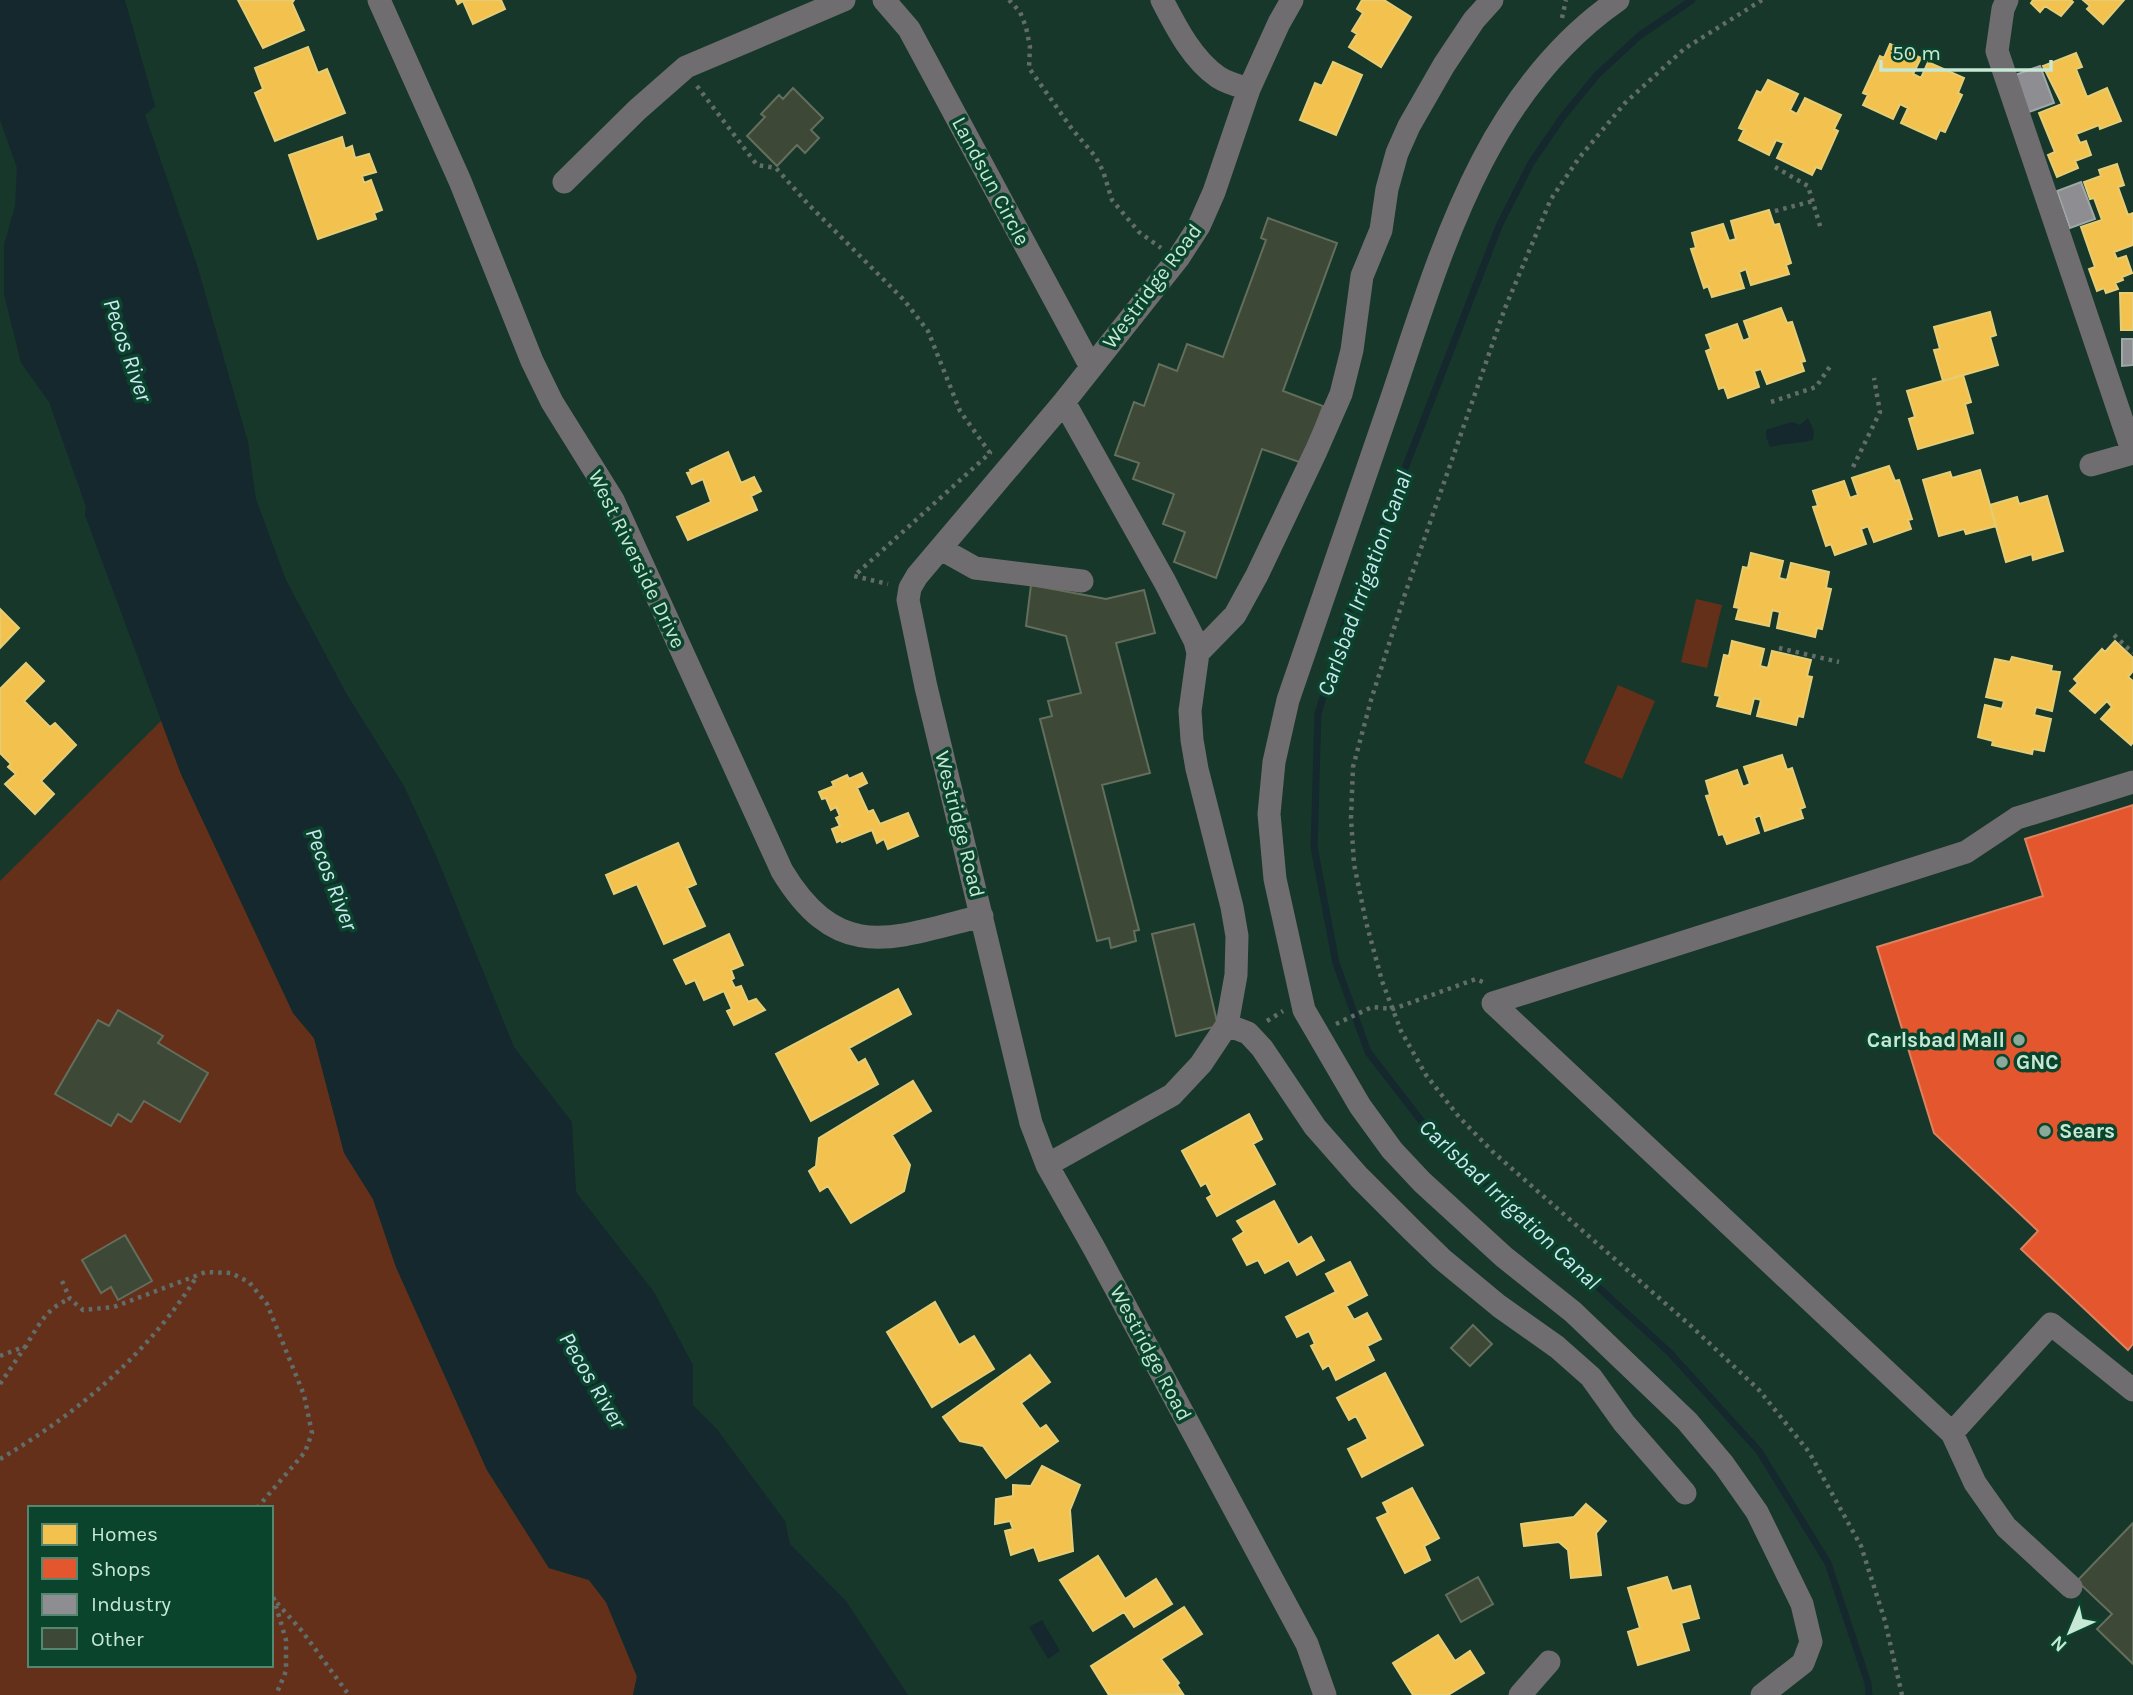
<svg xmlns="http://www.w3.org/2000/svg" width="2133" height="1695" viewBox="0 0 2133 1695" font-family="Karla,sans-serif">
  <rect width="100%" height="100%" fill="#17372a"/>
  <path fill="#64301a" fill-rule="evenodd" d="M1696 599 1722 605 1707 668 1681 662Z
    M1618 685 1655 701 1622 779 1584 763Z
    M161 721 181 774 293 1013 314 1038 344 1152 373 1199 396 1267 487 1470 549 1568 589 1580 606 1602 637 1677 633 1695H0V881ZM30 1508H271V1665H30Z"/>
  <path fill="#14282d" d="M0 0H125L155 106 145 115 197 265 248 442 256 499 286 580 346 693 404 786 435 853 514 1047 572 1122 576 1192 654 1292 693 1365V1405L716 1428 785 1521 790 1544 846 1601 908 1695H633L637 1676 606 1602 589 1580 549 1568 487 1470 396 1267 373 1199 344 1153 314 1038 293 1013 181 774 85 515 86 507 49 402 21 363 4 294V245L15 206 17 168 0 120Z
    M1808 418 1814 431 1813 440C1798 444 1785 443 1770 447L1766 437V430L1792 422 1800 425Z
    M1042 1620 1060 1651 1048 1659 1029 1627Z"/>
  <path fill="#f2c14e" stroke="#e5cd76" stroke-width="2" d="M238 0H294L292 3 304 30 263 48Z
    M456 0H501L505 9 473 24 463 1 458 4Z
    M1362 0H1384L1411 17 1381 67 1349 47 1357 34 1352 31 1363 13 1357 9Z
    M2033 0H2071L2073 2 2061 16 2045 6 2040 12 2031 3Z
    M2083 0H2124L2103 24 2087 9 2090 6Z
    M1890 44 1921 58 1913 74 1921 78 1928 62 1964 78 1958 93 1962 95 1945 132 1940 130 1936 139 1901 123 1908 108 1900 104 1893 119 1863 105 1868 95 1863 93 1880 56 1884 58Z
    M308 47 318 73 327 69 345 113 275 141 255 93 263 89 255 68Z
    M2076 53 2082 67 2076 69 2087 97 2107 88 2121 121 2100 129 2099 125 2076 134 2080 143 2086 141 2091 155 2075 161 2078 168 2057 177 2048 155 2055 152 2039 113 2062 104 2043 66Z
    M1333 62 1362 75 1336 135 1300 120 1315 83 1322 86Z
    M1768 80 1798 94 1790 110 1797 114 1805 98 1841 115 1834 129 1838 131 1821 169 1816 167 1812 175 1777 158 1784 143 1776 140 1769 155 1739 140 1744 130 1739 128 1757 91 1761 93Z
    M342 137 345 149 352 146 355 158 369 154 376 172 362 176 364 183 371 180 382 210 374 213 376 219 318 239 289 155Z
    M2117 164 2124 185 2118 187 2128 215 2133 213V245L2114 252 2117 259 2126 256 2132 273 2122 277 2123 280 2115 283 2118 289 2106 293 2104 288 2097 291 2089 269 2095 267 2081 227 2102 220 2094 198 2090 199 2084 182 2101 176 2099 170Z
    M1769 210 1774 225 1779 224 1791 263 1786 265 1789 274 1751 285 1746 269 1739 272 1744 288 1712 297 1708 286 1704 288 1691 249 1696 248 1692 233 1723 224 1729 241 1736 239 1731 221Z
    M2120 293H2133V330H2121Z
    M1781 308 1787 323 1792 322 1805 361 1801 362 1804 371 1767 384 1761 369 1754 371 1759 387 1728 398 1724 387 1719 389 1706 351 1711 349 1706 335 1737 324 1743 341 1750 338 1744 321Z
    M1990 312 1996 335 1990 337 1998 365 1943 381 1934 350 1940 349 1934 327Z
    M1963 375 1971 402 1965 404 1973 433 1918 449 1909 419 1915 417 1907 391Z
    M728 452 741 483 754 477 761 491 751 496 757 510 688 540 677 517 711 502 703 479 692 484 687 473 691 472 690 470Z
    M1889 466 1895 481 1899 480 1912 519 1908 520 1911 529 1874 542 1868 526 1861 529 1866 544 1835 555 1831 544 1826 546 1813 507 1818 506 1813 491 1844 481 1850 498 1858 495 1852 478Z
    M1980 470 1996 526 1966 534 1964 529 1939 536 1923 480 1950 472 1952 478Z
    M2047 496 2063 551 2033 560 2032 554 2006 562 1990 505 2017 497 2019 504Z
    M1751 553 1783 561 1779 578 1787 580 1791 563 1829 572 1826 588 1831 589 1822 629 1817 628 1815 637 1777 628 1780 612 1772 610 1769 626 1736 619 1739 608 1734 607 1743 567 1748 568Z
    M0 609 19 628 0 648Z
    M1732 641 1764 649 1760 666 1768 668 1772 651 1811 660 1807 676 1812 677 1803 717 1798 716 1796 725 1757 716 1761 700 1754 698 1750 714 1717 706 1720 696 1715 695 1724 655 1729 656Z
    M2115 641 2133 658V671L2128 677 2133 681V742L2131 745 2101 719 2112 707 2107 701 2095 713 2070 691 2078 683 2074 679 2102 649 2105 652Z
    M2012 657 2052 666 2051 671 2060 672 2052 711 2036 707 2034 715 2051 719 2044 751 2033 749 2032 754 1992 745 1993 741 1978 737 1985 705 2002 709 2004 701 1986 697 1995 659 2010 662Z
    M26 663 44 681 24 701 50 727 55 723 76 745 41 781 54 794 35 814 5 784 16 774 8 767 11 764 0 753V689Z
    M1782 755 1787 770 1792 768 1805 807 1800 809 1803 818 1765 831 1760 815 1754 818 1759 833 1727 844 1723 834 1719 835 1706 796 1710 795 1706 781 1737 770 1743 787 1750 784 1744 767Z
    M862 773 867 783 857 788 868 812 873 810 880 824 908 813 918 836 888 849 884 839 877 843 872 830 842 842 841 840 837 842 832 829 840 826 836 818 840 816 836 807 831 810 826 798 822 799 819 792 834 786 832 782 847 775 849 779Z
    M678 843 696 884 687 888 705 926 664 944 637 884 614 894 606 875Z
    M729 934 743 965 731 970 734 978 731 980 735 988 741 986 748 1002 756 999 765 1010 734 1025 727 1011 732 1009 724 991 704 1000 695 980 686 984 674 960Z
    M898 989 911 1014 849 1048 858 1063 865 1059 878 1084 811 1121 776 1054Z
    M913 1081 931 1111 892 1135 910 1165 904 1191 851 1223 828 1186 820 1191 809 1171 816 1166 819 1138Z
    M1249 1114 1262 1139 1253 1144 1275 1184 1217 1216 1207 1198 1212 1195 1206 1183 1201 1186 1182 1151Z
    M1274 1201 1298 1245 1311 1237 1324 1260 1297 1275 1289 1260 1265 1273 1258 1260 1247 1265 1233 1239 1244 1232 1237 1221Z
    M1350 1262 1367 1295 1346 1306 1354 1320 1367 1313 1381 1339 1367 1346 1374 1360 1336 1380 1329 1365 1323 1369 1311 1346 1315 1344 1309 1331 1297 1337 1286 1317 1336 1292 1326 1274Z
    M935 1302 959 1345 974 1336 994 1369 932 1407 887 1332Z
    M1030 1355 1050 1382 1021 1403 1040 1429 1046 1425 1058 1441 1006 1478 983 1446 960 1441 943 1417Z
    M1385 1373 1423 1445 1362 1477 1348 1449 1368 1439 1356 1416 1349 1420 1337 1398Z
    M1042 1466 1080 1485 1070 1510 1073 1551 1039 1561 1034 1547 1011 1555 1005 1531 1013 1529 1010 1521 995 1524 996 1499 1013 1496V1485L1031 1486Z
    M1412 1488 1439 1538 1424 1546 1430 1560 1405 1573 1377 1518 1388 1513 1383 1503Z
    M1586 1504 1606 1521 1596 1533 1601 1575 1571 1578 1568 1550 1559 1542 1524 1546 1521 1524 1574 1517Z
    M1098 1556 1125 1599 1156 1579 1172 1604 1134 1627 1124 1612 1093 1631 1060 1580Z
    M1667 1577 1672 1591 1690 1586 1699 1618 1681 1623 1689 1650 1638 1665 1628 1632 1640 1628 1628 1588Z
    M1184 1607 1202 1634 1161 1659 1179 1683 1177 1685 1183 1694 1109 1695 1091 1666Z
    M1438 1635 1455 1661 1470 1651 1484 1673 1448 1695H1413L1393 1663Z"/>
  <path fill="#e4572e" stroke="#db8260" stroke-width="2" d="M2133 805V1344L2128 1350 2021 1249 2038 1231 1934 1133 1877 947 2043 896 2025 839Z"/>
  <path fill="#8d8d92" stroke="#9ea8a6" stroke-width="2" d="M2040 66 2054 103 2029 112 2015 75Z
    M2081 182 2095 219 2070 228 2057 191Z
    M2122 339H2133V365L2122 366Z"/>
  <g fill="none" stroke-linecap="round" stroke-linejoin="round">
    <path stroke="#14282d" stroke-width="7" d="M1692 0 1639 36 1597 75 1564 115 1531 163 1499 226 1345 623 1318 714 1314 847 1336 963 1368 1052 1433 1136 1669 1352 1759 1451 1828 1563 1868 1683 1869 1695"/>
  </g>
  <path fill="#3d4936" stroke="#636f5c" stroke-width="2" d="M793 88 823 118 811 130 819 138 805 153 797 145 777 166 747 136 765 117 761 114 779 95 783 99Z
    M1268 218 1337 243 1283 391 1323 406 1302 463 1262 449 1216 578 1174 562 1185 532 1163 524 1174 494 1133 479 1139 463 1115 455 1134 402 1144 406 1159 364 1177 371 1187 344 1223 357 1266 240 1261 238Z
    M1031 585 1106 599 1144 590 1155 633 1116 643 1150 773 1102 785 1139 930 1134 931 1136 941 1111 948 1109 938 1097 941 1040 719 1052 716 1048 701 1081 693 1066 636 1026 626Z
    M1194 924 1218 1026 1176 1036 1152 934Z
    M118 1010 163 1036 158 1043 208 1073 180 1122 144 1101 131 1122 118 1114 111 1126 55 1094 98 1020 109 1026Z
    M125 1235 152 1281 118 1300 111 1287 101 1293 82 1260Z
    M1473 1325 1492 1344 1470 1366 1451 1348Z
    M2133 1523V1664L2097 1629 2112 1614 2077 1581Z
    M1478 1577 1493 1604 1461 1622 1446 1595Z"/>
  <g fill="none" stroke-linecap="round" stroke-linejoin="round">
    <path stroke="#626c69" stroke-width="4.5" stroke-dasharray="3.5 5" stroke-linecap="butt" d="M1009 0 1020 12 1026 27 1030 47 1029 68 1072 129 1095 156 1103 171 1112 200 1139 232 1161 248
      M1762 0 1684 49 1625 103 1579 158 1551 199 1505 308 1405 594 1371 700 1353 767 1351 818 1354 864 1366 922 1382 981 1401 1031 1426 1075 1459 1117 1493 1152 1691 1326 1759 1390 1809 1452 1861 1546 1885 1621 1902 1695
      M1562 18 1566 0
      M697 86 757 165 776 168 808 204 904 300 928 331 960 411 990 453 854 576 888 584
      M1775 167 1808 186 1821 229
      M1775 211 1813 201
      M1771 402 1816 387 1831 365
      M1853 467 1880 412 1874 378
      M2114 635 2133 653
      M1779 648 1839 662
      M1267 1021 1283 1011
      M1336 1024 1372 1007 1393 1009 1476 979 1485 983
      M62 1281 70 1299 83 1310 114 1307 206 1272 231 1273 249 1282 267 1304 304 1395 312 1433 305 1452 257 1508
      M0 1356 26 1346C37 1327 48 1306 70 1299
      M0 1384 25 1347
      M0 1459C77 1414 150 1352 197 1276
      M271 1589 286 1640V1671L276 1695
      M277 1603 302 1631 349 1695"/>
    <path stroke="#706d71" stroke-width="23" d="M379 0 460 181 532 361 552 402 613 500 782 871C839 965 893 938 982 916
      M884 0 909 29 1091 367
      M1162 0C1176 27 1192 59 1218 77 1227 83 1239 86 1249 89
      M1292 0 1279 23 1249 89 1214 192 1199 226 1179 257 1064 402 917 576 910 588 908 600 926 687 1031 1123 1047 1165 1094 1248 1307 1644 1325 1695
      M1618 0C1481 95 1439 260 1388 409 1355 506 1321 603 1288 700L1274 762 1269 814 1275 879 1304 1010 1360 1106 1392 1150 1422 1182 1504 1257 1573 1312 1687 1421 1724 1465 1757 1512 1802 1604 1811 1642 1803 1663 1762 1695
      M2007 0 2003 9 1997 51 2133 453
      M564 182 637 110 686 67 844 0
      M2091 465 2133 453
      M941 549 975 568 1082 581
      M1198 653 1235 615 1257 575 1316 451 1341 394 1352 350 1362 276 1381 230 1387 189 1397 153 1409 126 1444 65 1474 20 1492 0
      M1227 1025 1248 1033 1262 1048 1315 1127 1359 1177 1412 1230 1442 1259 1499 1306 1557 1347 1591 1377 1624 1423 1685 1493
      M1047 1165 1172 1095 1201 1064 1227 1025 1236 975 1237 936 1232 907 1197 769 1192 740 1190 711 1198 653 1195 641 1165 582 1064 402
      M1952 1433 2051 1324 2133 1390
      M2071 1587 2006 1527 1975 1483 1952 1433 1493 1003 1966 852 2017 818 2133 782
      M1520 1695 1549 1662"/>
  </g>
  <g fill="#89aa98" stroke="#0a442c" stroke-width="2.5">
    <circle cx="2019" cy="1040" r="7"/>
    <circle cx="2002" cy="1062" r="7"/>
    <circle cx="2045" cy="1131" r="7"/>
  </g>
  <g text-anchor="middle" stroke-width="7" stroke-linejoin="round" paint-order="stroke">
    <g font-size="21" fill="#c6e8d4" stroke="#0a442c">
      <text transform="translate(991 181) rotate(62)" y="7">Landsun Circle</text>
      <text transform="translate(1152 286) rotate(-53)" y="7">Westridge Road</text>
      <text transform="translate(637 559) rotate(64)" y="7">West Riverside Drive</text>
      <text transform="translate(960 824) rotate(76)" y="7">Westridge Road</text>
      <text transform="translate(1151 1353) rotate(62)" y="7">Westridge Road</text>
    </g>
    <g font-size="21" font-weight="bold" fill="#c6e8d4" stroke="#0a442c" text-anchor="start">
      <text x="2005" y="1047" text-anchor="end">Carlsbad Mall</text>
      <text x="2016" y="1069">GNC</text>
      <text x="2059" y="1138">Sears</text>
    </g>
    <g font-size="23" font-style="italic" fill="#cbe8f2" stroke="#0a442c">
      <text transform="translate(128 350) rotate(71)" y="8">Pecos River</text>
      <text transform="translate(1364 583) rotate(-70)" y="8">Carlsbad Irrigation Canal</text>
      <text transform="translate(332 879) rotate(69)" y="8">Pecos River</text>
      <text transform="translate(1510 1204) rotate(43)" y="8">Carlsbad Irrigation Canal</text>
      <text transform="translate(593 1380) rotate(59)" y="8">Pecos River</text>
    </g>
  </g>
  <rect x="28" y="1506" width="245" height="161" fill="#0a442c" stroke="#55866f" stroke-width="2"/>
  <rect x="42" y="1524" width="35" height="21" fill="#f2c14e" stroke="#55866f" stroke-width="2"/>
  <text x="91" y="1541" font-size="21" fill="#c6e8d4">Homes</text>
  <rect x="42" y="1558" width="35" height="21" fill="#e4572e" stroke="#55866f" stroke-width="2"/>
  <text x="91" y="1576" font-size="21" fill="#c6e8d4">Shops</text>
  <rect x="42" y="1594" width="35" height="21" fill="#8d8d92" stroke="#55866f" stroke-width="2"/>
  <text x="91" y="1611" font-size="21" fill="#c6e8d4">Industry</text>
  <rect x="42" y="1628" width="35" height="21" fill="#3d4936" stroke="#55866f" stroke-width="2"/>
  <text x="91" y="1646" font-size="21" fill="#c6e8d4">Other</text>
  <g transform="translate(2070 1632) rotate(224)" stroke="#0a442c" stroke-width="5" paint-order="stroke">
  <path d="M0-5L12 26L0 18L-12 26Z" fill="#c6e8d4"/>
  <text y="-10" font-size="19" font-weight="bold" text-anchor="middle" fill="#c6e8d4">N</text>
  </g>
  <path d="M1881 60v10h170v-10" fill="none" stroke="#c6e8d4" stroke-width="3.5"/>
  <text x="1892" y="60" font-size="21" fill="#c6e8d4" stroke="#0a442c" stroke-width="5" paint-order="stroke">50 m</text>
</svg>
